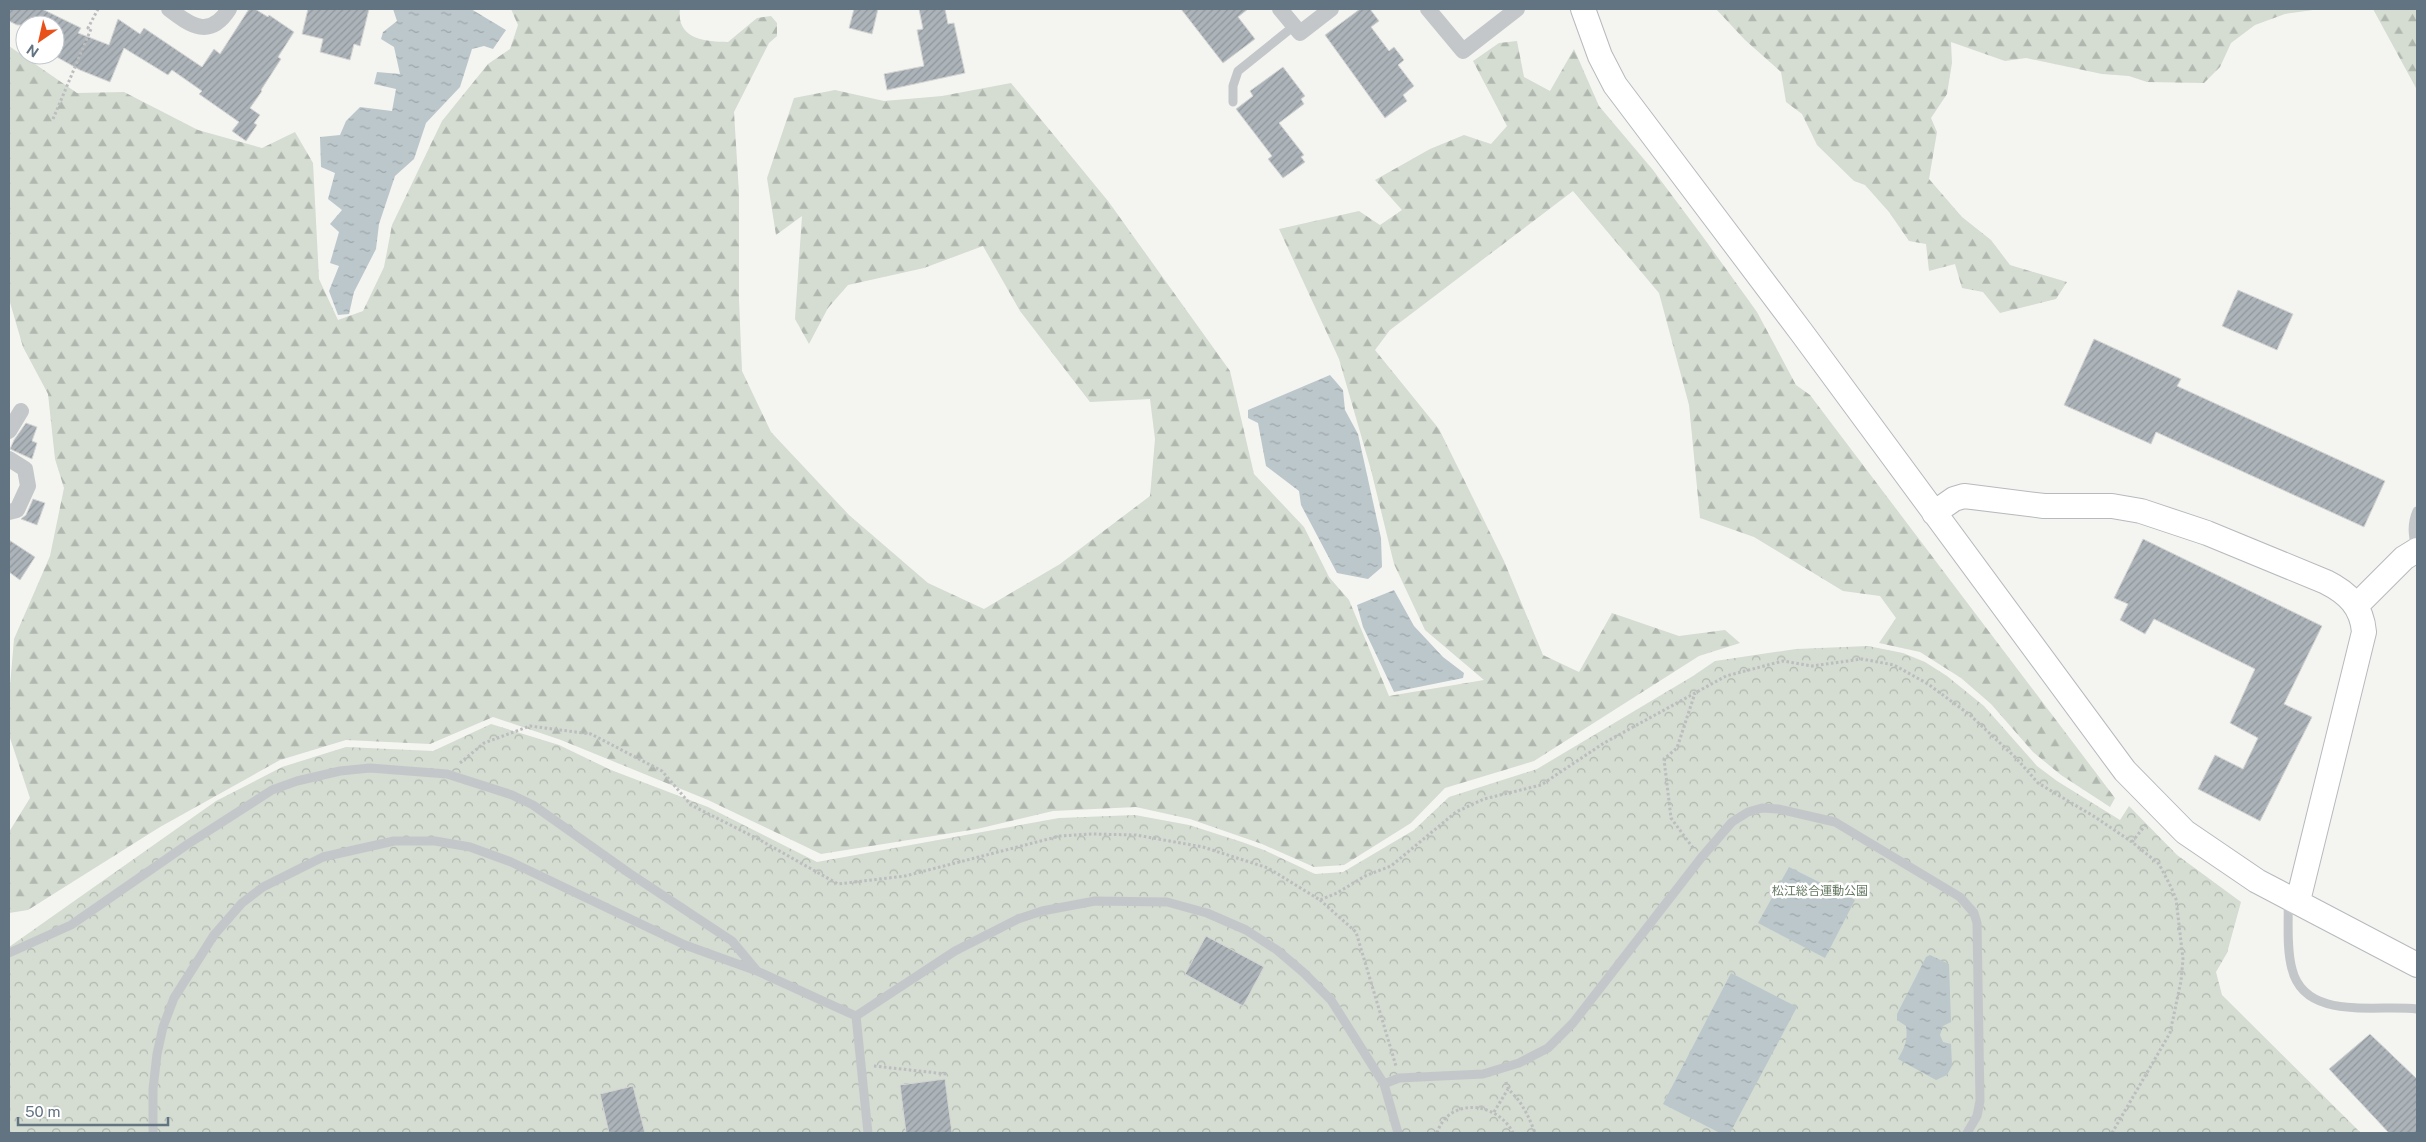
<svg xmlns="http://www.w3.org/2000/svg" width="2426" height="1142" viewBox="0 0 2426 1142" font-family="'Public Sans','Noto Sans JP',sans-serif">
  <defs>
    <pattern id="forest-firs" width="22" height="20" patternUnits="userSpaceOnUse" patternTransform="scale(1.25)"><rect width="22" height="20" fill="#d5dcd1"/><path d="M5 1l3.5 6h-7zM16 11l3.5 6h-7z" fill="#b0b7af"/></pattern>
    <pattern id="park-crowns" width="20" height="18" patternUnits="userSpaceOnUse" patternTransform="scale(1.25)"><rect width="20" height="18" fill="#d5dcd1"/><path d="M2 6a3 3 0 1 1 6 0M12 15a3 3 0 1 1 6 0" fill="none" stroke="#b0b7af"/></pattern>
    <pattern id="water-ripples" width="26" height="14" patternUnits="userSpaceOnUse" patternTransform="scale(1.25)"><rect width="26" height="14" fill="#bcc7cc"/><path d="M2 4q2-2 4 0t4 0M15 11q2-2 4 0t4 0" fill="none" stroke="#9ca6ab"/></pattern>
    <pattern id="building-hatch" width="6" height="6" patternUnits="userSpaceOnUse" patternTransform="scale(1.25)"><rect width="6" height="6" fill="#acb3b9"/><path d="M-1 1l2-2M0 6l6-6M5 7l2-2" fill="none" stroke="#8f969c"/></pattern>
  </defs>
  <rect width="100%" height="100%" fill="#f4f5f0"/>
  <path fill="url(#forest-firs)" d="M511 9H680C676 39 705 42 728 42L757 18 771 16 777 23V36L769 43 734 112 739 193V300L742 371 771 432 849 515 928 583 984 609 1060 564 1150 496 1155 439 1150 399 1090 402 1020 311 983 246 924 268 848 285 828 308 809 344 795 319 802 216 776 235 767 178 794 98 835 90 884 101 942 96 1011 83 1108 201 1230 371 1254 474 1304 527 1329 577 1349 600 1389 696 1484 680 1425 630 1394 564 1371 470 1339 359 1279 229 1359 211 1380 225 1402 210 1375 180 1430 149 1464 135 1491 144 1507 126 1473 61 1499 43 1517 41 1524 77 1550 91 1574 49 1599 106 1653 170 1703 237 1757 312 1796 385 1810 395 2115 798 2110 807 2061 775 2033 752 1991 704 1961 678 1920 652 1879 643 1896 618 1880 596 1843 591 1754 537 1700 518 1689 405 1659 293 1573 191 1390 330 1375 350 1439 429 1504 561 1543 655 1579 672 1612 613 1679 636 1725 630 1740 643 1699 656 1534 761 1445 788 1411 823 1344 865 1314 867 1262 844 1190 819 1136 807 1053 811 977 829 821 854 708 800 561 740 493 717 430 744 346 740 280 760 160 827 28 910 9 913V832L30 798 9 735V698L14 639 50 556 64 488 55 459 48 394 23 347 9 299V46L77 93 124 92 198 130 262 148 295 132 313 163 319 279 338 320 363 311 384 267 392 225 442 121 488 64 510 49 518 25Z
    M1716 9H2320L2285 14 2255 25 2231 43 2220 67 2204 83 2147 82 2129 76 2102 74 2026 58 2005 61 1951 42 1952 63 1947 94 1931 118 1937 132 1929 179 1962 217 1991 240 2010 265 2067 282 2056 299 2000 313 1983 292 1962 288 1955 264 1929 271 1926 244 1909 241 1889 212 1865 185 1854 181 1817 145 1802 114 1786 102 1781 72 1745 40Z
    M2373 9H2417L2416 88Z"/>
  <path fill="url(#park-crowns)" d="M1868 646 1903 653 1925 662 1947 676 1984 706 2037 766 2057 781 2120 820 2129 806 2177 855 2241 902 2227 953 2216 972 2222 995 2361 1133H9V947L216 801 282 767 346 747 433 751 491 724 559 745 611 770 708 807 817 862 1059 818 1135 815 1189 825 1242 842 1264 850 1315 874 1343 872 1414 830 1449 797 1537 769 1693 676 1715 661 1796 649Z"/>
  <path fill="url(#water-ripples)" d="M393 9H471L506 30 493 49 484 46 472 49 460 87 426 123 414 159 395 176 379 224 376 249 354 292 349 314 338 315 329 291 339 266 330 263 339 232 330 224 342 210 328 199 335 173 321 167 320 137 340 135 346 121 360 107 392 111 396 89 374 84 377 72 400 74 394 47 381 39 383 32 397 21Z
    M1330 375 1343 390 1345 410 1358 434 1381 538 1382 567 1368 579 1337 573 1301 505 1299 491 1266 466 1258 423 1248 418V410Z
    M1394 590 1414 626 1443 657 1464 673 1463 678 1394 692 1363 627 1357 605Z
    M1789 867 1855 900 1825 958 1758 923Z
    M1930 955 1949 964 1951 1022 1943 1026 1940 1035 1943 1042 1951 1044 1952 1066 1947 1075 1936 1080 1898 1059C1905 1047 1908 1040 1906 1026L1897 1020V1014L1926 957Z
    M1731 973 1797 1007 1730 1133H1720L1663 1104Z"/>
  <path fill="url(#building-hatch)" stroke="#d5d6d3" d="M9 9H42L81 28 78 33 109 45 118 19 140 34 144 28 202 67 214 49 220 54 249 9H255L268 17 269 15 294 32 278 57 281 59 261 90 262 91 250 108 260 115 254 123 257 125 246 141 232 131 239 122 199 94 202 91 172 70 168 75 124 48 110 82 80 70 55 56V25H17L9 21Z
    M308 9H369L360 46 354 44 350 60 320 52 323 39 302 34Z
    M854 9H878L872 34 849 28Z
    M919 9H945L948 24 954 23 965 73 887 90 884 74 924 66 917 30 923 29Z
    M1181 9H1248L1238 17 1255 39 1223 63Z
    M1360 9H1370L1379 21 1371 27 1389 51 1394 47 1404 60 1398 65 1414 86 1403 95 1407 101 1385 118 1325 35Z
    M1283 67 1305 96 1301 99 1304 104 1279 123 1304 155 1301 157 1305 162 1283 178 1268 159 1272 156 1236 109 1253 96 1250 91Z
    M2238 290 2293 314 2277 350 2222 326Z
    M2094 339 2181 379 2177 386 2385 481 2364 527 2156 432 2151 444 2064 405Z
    M26 423 37 427 32 441 37 443 32 459 10 449 14 440Z
    M33 499 45 503 37 525 21 519 26 515Z
    M2143 539 2322 626 2284 704 2312 717 2260 821 2198 789 2215 755 2243 769 2258 738 2230 723 2255 669 2154 619 2145 634 2120 620 2128 604 2114 598Z
    M9 540 35 557 20 580 9 572Z
    M1206 936 1264 967 1243 1006 1185 974Z
    M2370 1034 2417 1079V1133H2389L2329 1069Z
    M945 1079 952 1133H906L900 1085Z
    M633 1086 645 1133H609L600 1094Z"/>
  <g fill="none" stroke-linecap="round" stroke-linejoin="round">
    <g stroke="#b6babe" stroke-width="26">
      <path id="secondary" d="M1583 9 1600 56 1615 85 1802 333 2125 771 2185 832 2257 881 2417 965
        M1934 513 1954 499 1964 496 2044 506H2112L2141 511 2207 533 2326 582C2348 593 2362 607 2364 632L2298 901
        M2357 605 2404 558 2417 550"/>
    </g>
    <path stroke="#bbbdbf" stroke-width="3" stroke-dasharray="2.5 2.5" stroke-linecap="butt" d="M53 119 91 29 88 28 98 9
      M460 763 484 743 530 726 591 734 662 771 691 805 760 840 838 884 905 876 1060 836 1091 834 1136 835 1203 847 1268 868 1320 900 1337 893 1365 876 1391 866 1456 812 1484 799 1541 785 1604 743 1726 676 1783 661 1812 666 1862 659 1894 665 1928 684 1970 715 2016 758 2038 783 2095 817 2132 842
      M1693 848 1671 818 1664 759 1677 748 1695 693
      M1320 900 1356 932 1396 1066
      M874 1066 946 1074
      M1506 1082C1508 1091 1514 1094 1519 1101 1526 1111 1531 1122 1535 1133
      M1494 1112 1508 1089
      M1437 1133C1449 1096 1498 1102 1513 1133
      M2112 1133 2170 1033 2181 981 2183 959 2176 899 2171 887 2159 864 2132 842 2147 823"/>
    <path stroke="#c4c7ca" stroke-width="9" d="M1233 102V86L1238 71 1294 26
      M2416 550C2413 535 2411 525 2417 511
      M2288 900C2289 922 2286 947 2292 969 2305 1022 2378 1004 2417 1009
      M9 953 71 925 188 844 272 790 297 781 340 771 370 768 447 774 512 795 533 805 629 873 732 941 757 971
      M856 1016 955 951 1018 919 1042 911 1095 901 1167 902 1207 913 1246 930 1277 950 1304 973 1331 1000 1384 1084 1398 1133
      M856 1016 868 1133
      M1384 1084 1399 1078 1483 1074 1519 1063 1548 1048 1573 1023 1701 858 1732 822 1748 812 1762 808 1778 809 1835 822 1960 897 1974 913 1977 923 1980 1101 1977 1116 1967 1133
      M153 1133V1089L157 1054 163 1027 174 998 214 935 242 903 263 887 323 857 394 841H435L470 847 511 862 685 945 757 971 856 1016"/>
    <path stroke="#c4c7ca" stroke-width="16" d="M169 9C191 26 210 39 229 9
      M1280 9 1300 33 1331 9
      M1428 9 1463 51 1517 9
      M9 431 21 411
      M9 459 25 469 28 486 17 510 9 512"/>
    <use href="#secondary" stroke="#fff" stroke-width="24"/>
  </g>
  <g text-anchor="middle" stroke-width="5" stroke-linejoin="round" paint-order="stroke">
    <g font-size="12" fill="#657961" stroke="#fff">
      <text x="1820" y="895">松江総合運動公園</text>
    </g>
  </g>
  <rect width="2426" height="1142" fill="none" stroke="#627382" stroke-width="20"/>
  <g transform="translate(40 40) rotate(214)"><circle r="24" fill="#ffffff" stroke="#c0c7cd"/>
  <path d="M0-4L9 19L0 12L-9 19Z" fill="#e9511b"/>
  <text y="-8" font-size="14" font-weight="bold" text-anchor="middle" fill="#627382">N</text>
  </g>
  <path d="M18 1117v8h150v-8" fill="none" stroke="#627382" stroke-width="2.5"/>
  <text x="25" y="1117" font-size="15" fill="#627382" stroke="#ffffff" stroke-width="4" paint-order="stroke">50 m</text>
</svg>
